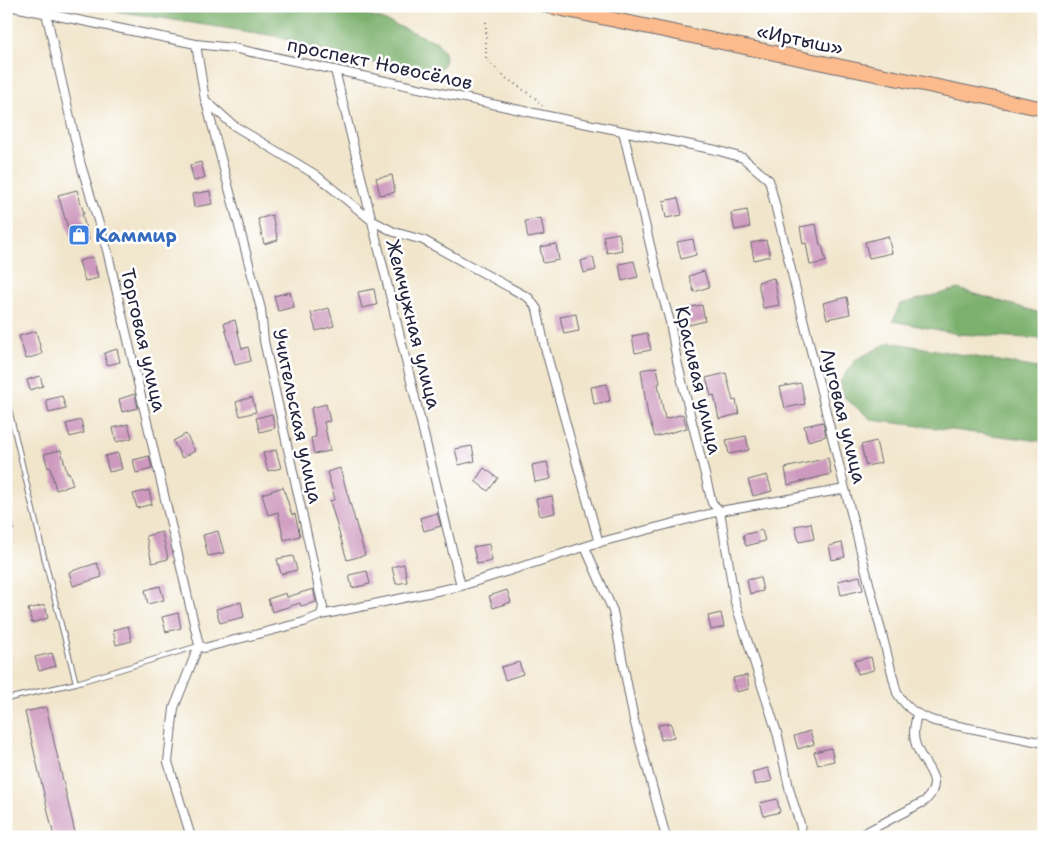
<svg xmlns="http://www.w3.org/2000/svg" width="1050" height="843" viewBox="0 0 1050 843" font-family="'Shantell Sans',sans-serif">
  <rect width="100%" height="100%" fill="#fff"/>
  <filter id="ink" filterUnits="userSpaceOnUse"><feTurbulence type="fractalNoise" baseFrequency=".02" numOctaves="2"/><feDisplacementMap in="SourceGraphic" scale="10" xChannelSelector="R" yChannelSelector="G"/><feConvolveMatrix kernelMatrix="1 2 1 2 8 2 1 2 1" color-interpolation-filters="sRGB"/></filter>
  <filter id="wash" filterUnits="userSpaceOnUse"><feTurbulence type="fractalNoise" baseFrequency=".0096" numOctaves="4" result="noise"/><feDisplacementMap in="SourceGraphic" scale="20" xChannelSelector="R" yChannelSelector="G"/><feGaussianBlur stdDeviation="1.12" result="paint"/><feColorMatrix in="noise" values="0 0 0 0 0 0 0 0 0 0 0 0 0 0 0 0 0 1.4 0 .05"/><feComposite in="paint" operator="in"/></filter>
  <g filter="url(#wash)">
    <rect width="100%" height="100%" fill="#f1e6cc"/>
    <path fill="#7bb06d" stroke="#4e6954" d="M84 6H327L381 19 437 42 444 52 445 60 442 67 428 76 415 75 364 60 312 47 275 36Z
      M958 289 1044 314V339L958 334 893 321 900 304Z
      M890 342 1044 369V435L1040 441 872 420 844 397 840 382 855 360Z"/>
    <g id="blocks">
      <path fill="#cd99be" d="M201 162 205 178 194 181 190 165Z
        M392 175 395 192 380 195 376 178Z
        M77 190 84 214H82L89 240 73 245 58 195Z
        M210 191 212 204 194 207 192 194Z
        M678 198 682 215 666 218 663 201Z
        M747 210 750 227 735 230 731 213Z
        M272 215 278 240 264 244 258 219Z
        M541 218 544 235 528 238 525 221Z
        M816 224 820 245H822L826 262 810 265 806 243 803 244 800 227Z
        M619 233 622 250 607 253 603 236Z
        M888 236 892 253 869 258 865 242Z
        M693 239 696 255 681 259 677 242Z
        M766 240 770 256 754 260 751 243Z
        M556 244 559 260 543 263 540 247Z
        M93 257 98 278 85 281 79 261Z
        M593 257 596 270 584 273 581 261Z
        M634 261 638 277 622 281 619 264Z
        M704 271 709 287 694 292 689 276Z
        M774 278 779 305 763 308 758 282Z
        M374 289 377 305 362 308 358 292Z
        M290 292 294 307 278 311 274 296Z
        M847 297 850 314 827 319 823 303Z
        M702 305 705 321 689 325 686 308Z
        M329 308 334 326 316 331 311 313Z
        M576 314 579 331 564 334 560 317Z
        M235 320 242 349 248 347 251 361 235 365 224 323Z
        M36 331 42 354 26 359 19 336Z
        M647 333 651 350 635 353 632 336Z
        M117 349 120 362 107 365 104 353Z
        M657 367 660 383 658 384 665 419 683 414 687 428 655 437 648 416 641 370Z
        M726 373 733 401 736 400 739 414 719 419 714 395 711 396 706 378Z
        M40 376 43 386 30 390 27 380Z
        M801 383 805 404 785 408 780 387Z
        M607 384 610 401 594 404 591 387Z
        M135 394 138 408 122 412 119 399Z
        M62 396 66 409 49 413 46 400Z
        M252 397 256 412 240 416 236 402Z
        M326 404 330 421 324 422 330 451 314 454 311 438 316 437 311 408Z
        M272 414 275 428 260 432 256 418Z
        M81 420 84 433 70 437 66 424Z
        M823 422 826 436 808 441 804 426Z
        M128 424 132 438 116 442 113 428Z
        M186 434 195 451 182 458 173 441Z
        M746 436 749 450 729 454 726 440Z
        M876 441 881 463 866 466 861 445Z
        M472 446 475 461 459 465 455 449Z
        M61 450 67 473 69 472 73 485 56 490 50 467 48 468 44 454Z
        M276 450 281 468 268 471 263 453Z
        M118 453 122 469 109 472 105 456Z
        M149 456 152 469 136 473 133 460Z
        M828 458 831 474 788 485 785 468Z
        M547 462 551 479 535 482 532 465Z
        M340 468 365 555 347 560 330 501 335 499 327 472Z
        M484 468 498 478 488 491 475 481Z
        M767 475 772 491 753 496 748 480Z
        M283 487 292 515 295 514 300 536 284 540 278 512 268 515 262 494Z
        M149 490 152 504 137 508 133 494Z
        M552 496 555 513 540 516 536 499Z
        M6 507H9L14 529 6 531Z
        M437 513 441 526 424 531 420 518Z
        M811 523 814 539 799 542 795 526Z
        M762 530 765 541 746 546 743 535Z
        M218 531 224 553 208 556 203 535Z
        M162 532 168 559 152 563 146 536Z
        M842 543 845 557 832 560 829 546Z
        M489 544 492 561 477 564 473 547Z
        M293 556 297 570 281 574 277 559Z
        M97 563 102 577 73 586 69 572Z
        M404 564 407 582 396 584 392 567Z
        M367 571 370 584 352 588 349 575Z
        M860 576 863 590 841 595 838 581Z
        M760 577 763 591 750 594 747 580Z
        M160 586 164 600 148 604 145 590Z
        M313 589 316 602 301 606 300 603 272 612 268 599 286 593 287 597Z
        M507 590 511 602 493 608 489 596Z
        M241 602 244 617 220 623 216 609Z
        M45 605 48 618 32 623 28 609Z
        M178 613 181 628 166 632 162 617Z
        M721 613 724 627 711 630 708 616Z
        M128 626 132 641 116 645 113 630Z
        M52 653 56 666 39 671 35 657Z
        M871 657 874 670 858 674 854 661Z
        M519 662 523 674 505 680 501 667Z
        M747 675 749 689 736 692 733 678Z
        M46 707 76 837H54L25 712Z
        M671 723 674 737 661 740 658 725Z
        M810 731 814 744 798 749 794 736Z
        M831 748 834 761 818 765 814 752Z
        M768 768 772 781 755 785 752 772Z
        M777 799 780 812 764 816 760 803Z"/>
    </g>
  </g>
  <g filter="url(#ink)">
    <use href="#blocks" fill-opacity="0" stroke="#6a676e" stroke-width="1"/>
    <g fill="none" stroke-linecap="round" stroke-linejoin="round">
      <g stroke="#6a676e" stroke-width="6">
        <path id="lane" d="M6 396 46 565 76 683 198 646
          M6 699 76 683"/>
      </g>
      <g stroke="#6a676e" stroke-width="10">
        <path id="street" d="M9 6 196 44 233 48 548 116 716 150 743 158 769 180 845 489 897 693C908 710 916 714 934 721L1044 743
          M46 13 81 165 107 250 199 645
          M196 44 205 100 233 125 316 175 371 220 394 232 423 240 529 298 537 309 545 348 599 543
          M335 70 461 586
          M623 131 660 287 670 322 677 361 712 503 720 511 845 489
          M585 547 613 611 634 720 666 837
          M321 615 461 586 593 544 720 511 735 602 778 736 790 792 800 824 803 837
          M199 645 204 648 304 622 321 615 323 607 264 341 261 309 206 102
          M191 837 168 762 174 708 199 645
          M857 837 925 801C947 779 923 767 916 745 912 734 915 724 917 714"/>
      </g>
      <g stroke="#6a676e" stroke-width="16">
        <path id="highway" d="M548 6 1044 109"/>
      </g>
      <path stroke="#6a676e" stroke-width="2" stroke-dasharray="1 4" stroke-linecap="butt" d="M833 6 865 10 878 6
        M486 22V59L506 78 538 100 542 106"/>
      <use href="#lane" stroke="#fff" stroke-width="4"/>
      <use href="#street" stroke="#fff" stroke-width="8"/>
      <use href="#highway" stroke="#fbbb8d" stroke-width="14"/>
    </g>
  </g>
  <defs>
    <g id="shop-square" transform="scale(1.125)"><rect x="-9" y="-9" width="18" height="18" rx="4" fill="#3f7fe0" stroke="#fff"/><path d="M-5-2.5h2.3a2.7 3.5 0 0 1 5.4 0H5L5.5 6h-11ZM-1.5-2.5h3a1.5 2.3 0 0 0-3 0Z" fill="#fff"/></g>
  </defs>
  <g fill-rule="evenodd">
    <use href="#shop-square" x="79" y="235"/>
  </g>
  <g text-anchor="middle" stroke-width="5" stroke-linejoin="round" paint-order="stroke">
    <g font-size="19" fill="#22223b" stroke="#fff">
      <text transform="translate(800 39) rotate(12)" y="7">«Иртыш»</text>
      <text transform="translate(380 63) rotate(12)" y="7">проспект Новосёлов</text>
      <text transform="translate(414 324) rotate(76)" y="7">Жемчужная улица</text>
      <text transform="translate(144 340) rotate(77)" y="7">Торговая улица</text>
      <text transform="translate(699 380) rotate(77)" y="7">Красивая улица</text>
      <text transform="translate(298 416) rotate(78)" y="7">Учительская улица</text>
      <text transform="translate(844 416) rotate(76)" y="7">Луговая улица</text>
    </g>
    <g font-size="19" font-weight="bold" fill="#366cbe" stroke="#fff" text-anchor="start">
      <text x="95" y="242">Каммир</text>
    </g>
  </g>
  <rect width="1050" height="843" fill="none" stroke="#fff" stroke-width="25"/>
</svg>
